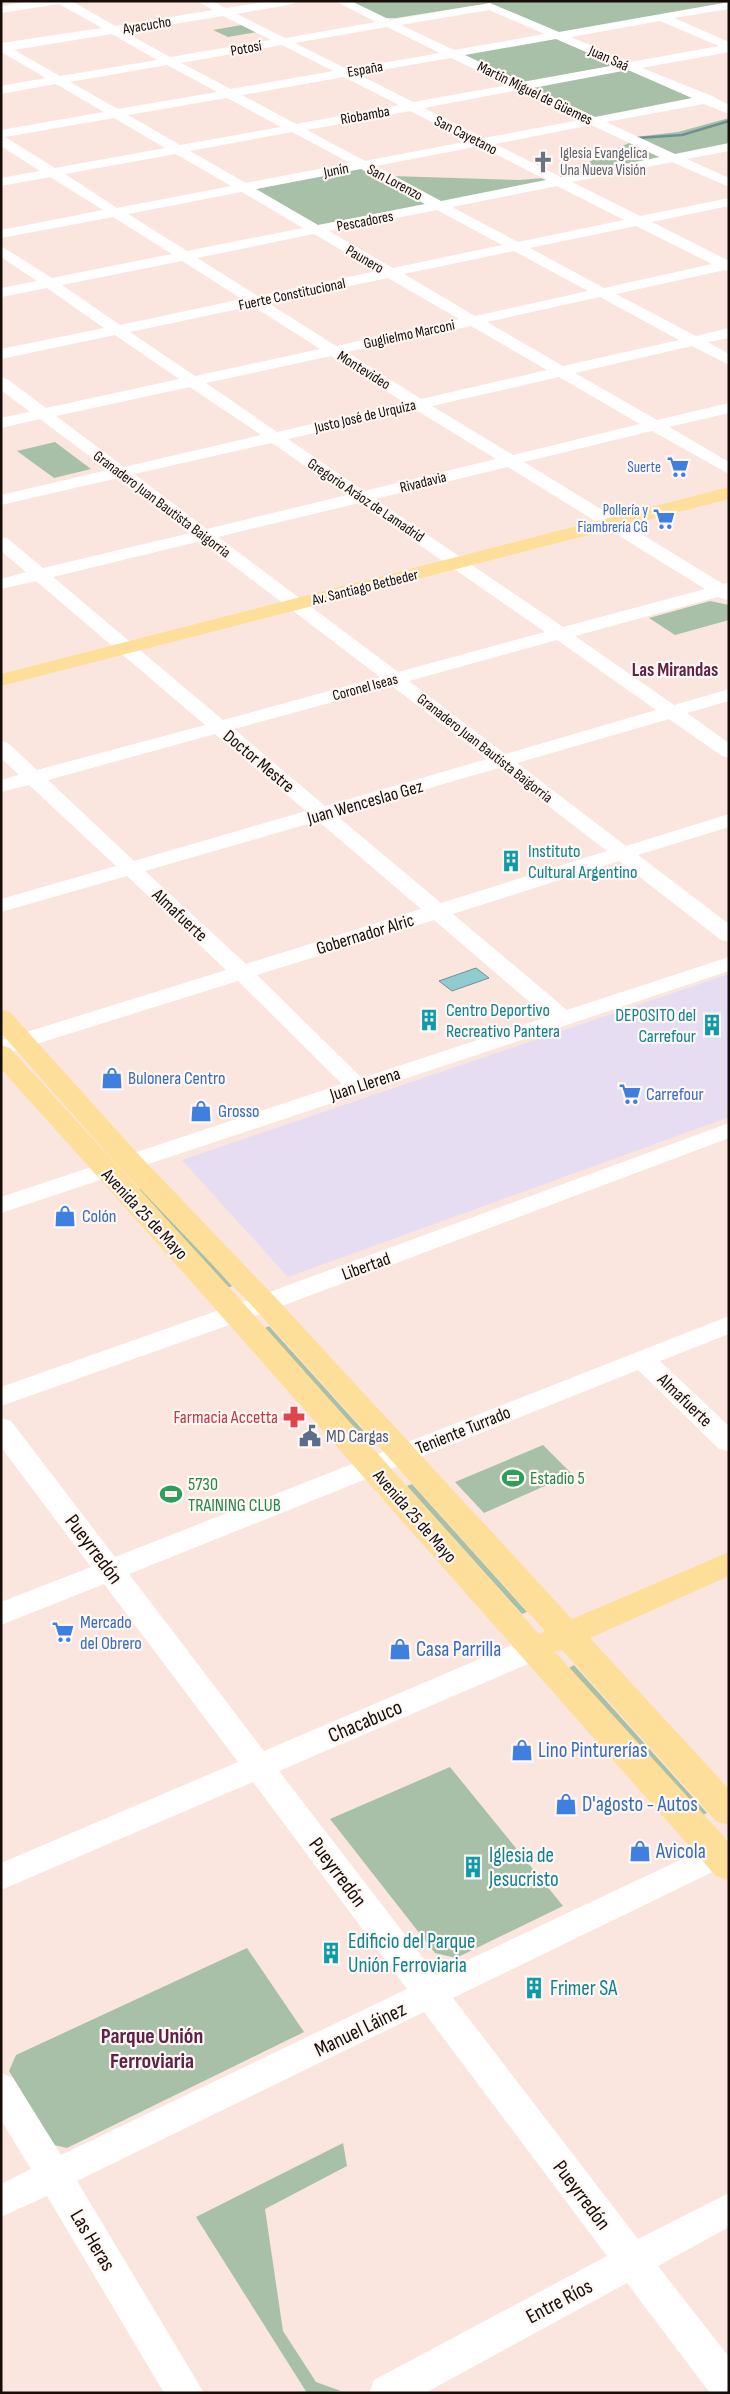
<svg xmlns="http://www.w3.org/2000/svg" width="730" height="2394" viewBox="0 0 730 2394" font-family="'Sofia Sans Condensed',sans-serif">
  <rect width="100%" height="100%" fill="#fae6df"/>
  <path fill="#e6ddf2" d="M729 974V1117L288 1277 182 1160Z"/>
  <path fill="#a8c0a7" d="M349 1H729V3L563 32H554L478 5 396 18H386Z
    M242 25 258 32 228 37 213 30Z
    M555 38 617 65 521 83 461 55Z
    M629 69 695 99 597 118 532 87Z
    M729 118V145L675 156 635 137 678 132Z
    M629 143 663 159 563 179 559 176Z
    M361 168 431 205 319 228 255 189Z
    M391 176 519 180 545 178 549 181 443 203Z
    M55 442 91 469 54 478 17 451Z
    M710 601 729 605V620L675 635 649 618Z
    M143 1187 232 1286 228 1288 139 1189Z
    M269 1326 370 1438 365 1440 265 1328Z
    M543 1445 572 1474 484 1513 455 1482Z
    M412 1484 527 1612 522 1614 407 1486Z
    M574 1665 707 1813 702 1815 569 1668Z
    M450 1767 563 1906 456 1958 435 1953 330 1819Z
    M247 1948 304 2032 67 2148 54 2145 9 2071 16 2055Z
    M343 2143 347 2166 265 2209 283 2331 316 2382 341 2391 307 2393 196 2217Z"/>
  <path fill="#90cccf" stroke="#6b9293" d="M476 968 489 978 452 991 439 981Z"/>
  <g fill="none" stroke-linecap="round" stroke-linejoin="round">
    <path stroke="#6b9293" stroke-width="2.5" d="M638 138 682 135 729 121"/>
    <path fill="#fff" fill-rule="evenodd" d="M33 1H72L115 26 213 10 197 1H212L226 8 270 1H299L293 4 237 14 285 38 376 22 335 1H351L390 20 490 3 559 32 729 2V9L674 18 729 42V52L642 68 712 96 729 105V114L704 104 606 122 675 154 729 143V151L687 159 729 178V187L672 162 572 182 640 216 729 198V206L652 222 729 261V271L725 270 616 294 696 336 729 328V338L708 342 729 354V365L692 346 575 373 657 420 729 403V413L669 427 729 462V474L652 431 524 462 723 584 729 583V601L718 597 575 636 674 705 729 689V701L687 713 729 743V758L722 756 669 719 517 763 626 846 729 814V827L638 855 729 924V942L721 940 619 861 453 914 567 1010 729 957V971L1 1213V1197L342 1084 238 981 1 1055V1040L226 970 127 876 1 912V899L116 866 29 785 1 792V780L19 775 1 758V741L8 743 37 770 205 725 36 581 1 589V579L26 572 1 551V537L7 538 43 568 190 533 118 478 1 505V495L108 470 40 419 1 428V418L30 412 1 390V377L7 379 46 408 179 379 115 335 1 359V349L104 328 47 288 1 297V288L37 281 1 257V246L52 278 172 254 113 217 1 238V230L103 210 50 177 1 186V178L40 171 1 146V130L104 112 56 84 1 94V86L46 78 1 52V43L102 28 59 4 1 13V6ZM489 10 545 34 454 50 401 25ZM223 16 271 40 170 57 125 32ZM660 21 719 46 630 62 571 37ZM387 27 440 53 347 69 295 43ZM112 34 157 60 60 76 14 50ZM556 39 616 65 522 82 465 55ZM282 45 333 71 231 89 181 63ZM451 58 508 85 413 102 358 74ZM167 65 217 92 118 109 70 82ZM628 70 692 98 595 117 533 88ZM344 77 399 105 296 124 242 95ZM519 90 580 120 484 138 424 108ZM227 98 281 127 180 145 128 115ZM410 111 469 141 365 161 307 130ZM114 118 165 148 55 168 5 137ZM591 125 660 157 561 177 495 144ZM292 132 350 163 246 183 190 151ZM480 146 546 180 441 201 376 166ZM176 154 231 186 117 208 65 174ZM361 169 425 204 318 225 256 189ZM557 186 624 220 518 242 452 207ZM242 192 303 228 187 251 128 214ZM437 210 502 245 393 268 329 231ZM636 226 712 264 604 288 530 248ZM314 234 377 271 258 296 197 258ZM514 251 588 291 475 316 404 274ZM182 261 242 299 120 325 62 285ZM388 278 459 319 336 346 268 303ZM600 297 679 340 563 366 487 322ZM253 306 320 349 195 376 130 332ZM471 326 547 370 421 399 347 352ZM331 356 405 403 277 432 206 383ZM559 377 640 424 513 455 432 406ZM190 387 261 435 124 467 56 416ZM416 410 496 459 364 491 288 439ZM272 443 347 495 207 529 134 474ZM508 467 705 589 563 627 375 499ZM359 503 545 632 398 672 218 537ZM201 541 380 677 223 720 53 577ZM557 640 656 710 505 754 409 681ZM392 686 487 759 325 806 234 729ZM215 734 306 811 134 861 48 780ZM499 768 607 851 441 903 336 815ZM318 821 421 909 246 964 145 871ZM434 920 547 1017 362 1078 257 975Z
      M729 1123V1138L274 1309 1 1406V1387L256 1297Z
      M729 1316V1334L660 1361 729 1426V1451L719 1449 638 1370 129 1574 264 1751 522 1641 533 1638 544 1641 548 1649 544 1657 279 1771 436 1975 729 1837V1864L453 1998 638 2239 729 2193V2227L658 2266 729 2357V2393H710L627 2283 425 2393H369L374 2380 607 2256 424 2012 77 2181 204 2393H164L47 2196 1 2217V2184L31 2169 1 2120V2073L13 2078 61 2155 407 1989 253 1782 1 1890V1863L238 1762 104 1584 1 1625V1602L91 1567 1 1447V1418L11 1421 115 1557Z"/>
    <path fill="#fedf9a" fill-rule="evenodd" d="M729 487V499L1 686V674Z
      M1 1009 10 1012 139 1155 275 1297 572 1619 729 1552V1576L590 1638 729 1789V1825L717 1822 562 1650 555 1652 729 1842V1880L716 1876C477 1608 242 1336 1 1069V1045L10 1048 246 1306 539 1634 545 1631 255 1309 119 1167 1 1033Z"/>
  </g>
  <defs>
    <g id="church-bare" transform="scale(1.725)"><path d="M-1.2-6h2.4v3.5h3.3v2.4h-3.3V6h-2.4V-.1h-3.3v-2.4h3.3Z" fill="#6b7280" stroke="#fef7f4" stroke-width="2.5" paint-order="stroke"/></g>
    <g id="supermarket-bare" transform="scale(1.725)"><path d="M-6-5.5h2.5l.6 2H6L4.5 2H-2.5L-4.4-4H-6ZM-1.5 3.2a1.3 1.3 0 1 0 .1 0ZM3 3.2a1.3 1.3 0 1 0 .1 0Z" fill="#3f7fe0" stroke="#fef7f4" stroke-width="2.5" paint-order="stroke"/></g>
    <g id="building-bare" transform="scale(1.725)"><path d="M-4-6H4V6H1V3H-1V6H-4ZM-2.5-4.3h1.7v1.8h-1.7ZM.8-4.3h1.7v1.8H.8ZM-2.5-1h1.7V.8h-1.7ZM.8-1h1.7V.8H.8Z" fill="#0f9aa8" stroke="#fef7f4" stroke-width="2.5" paint-order="stroke"/></g>
    <g id="shop-bare" transform="scale(1.725)"><path d="M-5-2.5h2.3a2.7 3.5 0 0 1 5.4 0H5L5.5 6h-11ZM-1.5-2.5h3a1.5 2.3 0 0 0-3 0Z" fill="#3f7fe0" stroke="#fef7f4" stroke-width="2.5" paint-order="stroke"/></g>
    <g id="pharmacy-bare" transform="scale(1.725)"><path d="M-2-6h4v4h4v4h-4v4h-4v-4h-4v-4h4Z" fill="#e0444e" stroke="#fef7f4" stroke-width="2.5" paint-order="stroke"/></g>
    <g id="civic-bare" transform="scale(1.725)"><path d="M-.6-6.5H3V-4.5H.6V-3L4-1V1h2V6H-6V1h2V-1L-.6-3ZM-1.2 2.5V6h2.4V2.5Z" fill="#5c6f8a" stroke="#fef7f4" stroke-width="2.5" paint-order="stroke"/></g>
    <g id="stadium-bare" transform="scale(1.725)"><path d="M0-5a6.5 5 0 1 0 0 10a6.5 5 0 1 0 0-10ZM-3.5-1.8h7v3.6h-7Z" fill="#2e9e5b" stroke="#fef7f4" stroke-width="2.5" paint-order="stroke"/></g>
  </defs>
  <g fill-rule="evenodd">
    <use href="#church-bare" x="543" y="162"/>
    <use href="#supermarket-bare" x="678" y="467"/>
    <use href="#supermarket-bare" x="664" y="519"/>
    <use href="#building-bare" x="511" y="861"/>
    <use href="#building-bare" x="429" y="1020"/>
    <use href="#building-bare" x="712" y="1025"/>
    <use href="#shop-bare" x="112" y="1078"/>
    <use href="#supermarket-bare" x="630" y="1094"/>
    <use href="#shop-bare" x="201" y="1111"/>
    <use href="#shop-bare" x="65" y="1216"/>
    <use href="#pharmacy-bare" x="294" y="1417"/>
    <use href="#civic-bare" x="310" y="1436"/>
    <use href="#stadium-bare" x="513" y="1478"/>
    <use href="#stadium-bare" x="171" y="1494"/>
    <use href="#supermarket-bare" x="63" y="1632"/>
    <use href="#shop-bare" x="400" y="1649"/>
    <use href="#shop-bare" x="522" y="1750"/>
    <use href="#shop-bare" x="566" y="1804"/>
    <use href="#shop-bare" x="640" y="1851"/>
    <use href="#building-bare" x="473" y="1867"/>
    <use href="#building-bare" x="331" y="1953"/>
    <use href="#building-bare" x="534" y="1988"/>
  </g>
  <g text-anchor="middle" stroke-width="4.5" stroke-linejoin="round" paint-order="stroke">
    <g font-size="15" fill="#160c08" stroke="#fef7f4">
      <text transform="translate(147 25) rotate(-9)" y="5">Ayacucho</text>
      <text transform="translate(246 48) rotate(-10)" y="5">Potosí</text>
      <text transform="translate(609 58) rotate(24)" y="5">Juan Saá</text>
      <text transform="translate(365 69) rotate(-10)" y="5">España</text>
      <text transform="translate(535 93) rotate(26)" y="5">Martín Miguel de Güemes</text>
      <text transform="translate(365 115) rotate(-10)" y="5">Riobamba</text>
      <text transform="translate(466 135) rotate(27)" y="5">San Cayetano</text>
      <text transform="translate(336 170) rotate(-11)" y="5">Junín</text>
      <text transform="translate(395 182) rotate(28)" y="5">San Lorenzo</text>
      <text transform="translate(365 221) rotate(-11)" y="5">Pescadores</text>
      <text transform="translate(365 259) rotate(30)" y="5">Paunero</text>
      <text transform="translate(292 294) rotate(-12)" y="5">Fuerte Constitucional</text>
      <text transform="translate(409 334) rotate(-12)" y="5">Guglielmo Marconi</text>
      <text transform="translate(364 370) rotate(32)" y="5">Montevideo</text>
      <text transform="translate(365 416) rotate(-13)" y="5">Justo José de Urquiza</text>
      <text transform="translate(423 482) rotate(-14)" y="5">Rivadavia</text>
      <text transform="translate(366 500) rotate(34)" y="5">Gregorio Aráoz de Lamadrid</text>
      <text transform="translate(162 504) rotate(37)" y="5">Granadero Juan Bautista Baigorria</text>
      <text transform="translate(365 587) rotate(-14)" y="5">Av. Santiago Betbeder</text>
      <text transform="translate(365 687) rotate(-15)" y="5">Coronel Iseas</text>
      <text transform="translate(485 748) rotate(38)" y="5">Granadero Juan Bautista Baigorria</text>
    </g>
    <g font-size="15" fill="#5b616d" stroke="#fef7f4" text-anchor="start">
      <text x="560" y="158">Iglesia Evangelica<tspan x="560" dy="17">Una Nueva Visión</tspan></text>
    </g>
    <g font-size="15" fill="#366cbe" stroke="#fef7f4" text-anchor="end">
      <text x="661" y="472">Suerte</text>
      <text x="648" y="515">Pollería y<tspan x="648" dy="17">Fiambrería CG</tspan></text>
    </g>
    <g font-size="18" fill="#160c08" stroke="#fef7f4">
      <text transform="translate(259 761) rotate(40)" y="6">Doctor Mestre</text>
      <text transform="translate(365 802) rotate(-16)" y="6">Juan Wenceslao Gez</text>
      <text transform="translate(180 915) rotate(43)" y="6">Almafuerte</text>
      <text transform="translate(365 934) rotate(-17)" y="6">Gobernador Alric</text>
      <text transform="translate(365 1084) rotate(-18)" y="6">Juan Llerena</text>
      <text transform="translate(145 1214) rotate(47)" y="6">Avenida 25 de Mayo</text>
      <text transform="translate(366 1266) rotate(-20)" y="6">Libertad</text>
      <text transform="translate(685 1400) rotate(44)" y="6">Almafuerte</text>
      <text transform="translate(463 1430) rotate(-22)" y="6">Teniente Turrado</text>
      <text transform="translate(415 1516) rotate(49)" y="6">Avenida 25 de Mayo</text>
    </g>
    <g font-size="18" fill="#0d838f" stroke="#fef7f4" text-anchor="start">
      <text x="528" y="857">Instituto<tspan x="528" dy="21">Cultural Argentino</tspan></text>
      <text x="446" y="1016">Centro Deportivo<tspan x="446" dy="21">Recreativo Pantera</tspan></text>
      <text x="696" y="1021" text-anchor="end">DEPOSITO del<tspan x="696" dy="21">Carrefour</tspan></text>
    </g>
    <g font-size="18" fill="#366cbe" stroke="#fef7f4" text-anchor="start">
      <text x="128" y="1084">Bulonera Centro</text>
      <text x="646" y="1100">Carrefour</text>
      <text x="218" y="1117">Grosso</text>
      <text x="82" y="1222">Colón</text>
      <text x="80" y="1628">Mercado<tspan x="80" dy="21">del Obrero</tspan></text>
    </g>
    <g font-size="18" fill="#be3a42" stroke="#fef7f4" text-anchor="end">
      <text x="278" y="1423">Farmacia Accetta</text>
    </g>
    <g font-size="18" fill="#4e5e75" stroke="#fef7f4" text-anchor="start">
      <text x="326" y="1442">MD Cargas</text>
    </g>
    <g font-size="18" fill="#27864d" stroke="#fef7f4" text-anchor="start">
      <text x="530" y="1484">Estadio 5</text>
      <text x="188" y="1490">5730<tspan x="188" dy="21">TRAINING CLUB</tspan></text>
    </g>
    <g font-size="19" font-weight="bold" fill="#5e2247" stroke="#fef7f4">
      <text x="675" y="676">Las Mirandas</text>
    </g>
    <g font-size="21" fill="#160c08" stroke="#fef7f4">
      <text transform="translate(94 1549) rotate(53)" y="7">Pueyrredón</text>
      <text transform="translate(365 1721) rotate(-23)" y="7">Chacabuco</text>
      <text transform="translate(338 1872) rotate(53)" y="7">Pueyrredón</text>
      <text transform="translate(360 2029) rotate(-26)" y="7">Manuel Láinez</text>
      <text transform="translate(582 2195) rotate(53)" y="7">Pueyrredón</text>
      <text transform="translate(93 2240) rotate(59)" y="7">Las Heras</text>
      <text transform="translate(559 2301) rotate(-28)" y="7">Entre Ríos</text>
    </g>
    <g font-size="21" fill="#366cbe" stroke="#fef7f4" text-anchor="start">
      <text x="416" y="1656">Casa Parrilla</text>
      <text x="538" y="1757">Lino Pinturerías</text>
      <text x="582" y="1811">D'agosto - Autos</text>
      <text x="656" y="1858">Avicola</text>
    </g>
    <g font-size="21" fill="#0d838f" stroke="#fef7f4" text-anchor="start">
      <text x="489" y="1862">Iglesia de<tspan x="489" dy="24">Jesucristo</tspan></text>
      <text x="348" y="1948">Edificio del Parque<tspan x="348" dy="24">Unión Ferroviaria</tspan></text>
      <text x="550" y="1995">Frimer SA</text>
    </g>
    <g font-size="22" font-weight="bold" fill="#5e2247" stroke="#fef7f4">
      <text x="152" y="2043">Parque Unión<tspan x="152" dy="25">Ferroviaria</tspan></text>
    </g>
  </g>
  <rect width="730" height="2394" fill="none" stroke="#160c08" stroke-width="5"/>
</svg>
